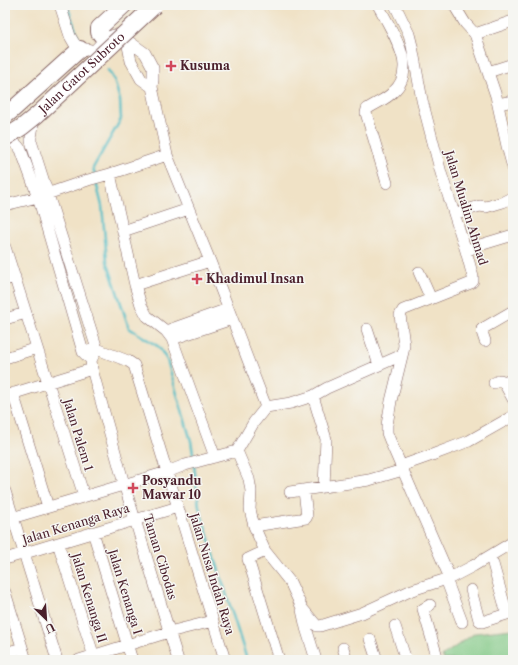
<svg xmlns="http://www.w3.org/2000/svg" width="518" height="665" viewBox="0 0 518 665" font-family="'Libre Caslon Text',serif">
  <rect width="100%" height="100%" fill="#f6f6f2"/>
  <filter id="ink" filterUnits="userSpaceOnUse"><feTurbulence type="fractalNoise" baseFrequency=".025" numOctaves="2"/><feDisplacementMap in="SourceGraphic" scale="8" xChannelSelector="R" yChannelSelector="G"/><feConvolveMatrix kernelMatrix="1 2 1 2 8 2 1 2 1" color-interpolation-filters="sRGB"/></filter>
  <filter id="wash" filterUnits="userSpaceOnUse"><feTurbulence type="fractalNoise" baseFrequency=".012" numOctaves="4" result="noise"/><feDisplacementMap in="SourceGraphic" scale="16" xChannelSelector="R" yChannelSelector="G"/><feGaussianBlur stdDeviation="0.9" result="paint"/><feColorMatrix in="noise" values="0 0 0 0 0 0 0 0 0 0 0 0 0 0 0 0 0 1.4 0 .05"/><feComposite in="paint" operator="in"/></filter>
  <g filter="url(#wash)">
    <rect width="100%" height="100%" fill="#f0e2c6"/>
    <path fill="#80c884" stroke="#657458" d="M513 629V660H444L442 656 475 633Z"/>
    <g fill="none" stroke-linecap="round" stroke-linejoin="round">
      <path stroke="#4fbdc6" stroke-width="2.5" d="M67 5 78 37
        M95 175 93 168 121 119 120 100 114 80 108 70
        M96 182 102 206 107 261 129 328 159 347 167 360 191 441 194 460
        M194 465 199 507 247 660"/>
    </g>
  </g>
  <g filter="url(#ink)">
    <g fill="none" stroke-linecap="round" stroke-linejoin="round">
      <g stroke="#846361" stroke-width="12">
        <path id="minor" d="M60 5 70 36 74 43 80 49H87L94 51C101 44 109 33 120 35L145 53 153 68V80L152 87 167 155 210 261 266 407 254 422 237 451 249 479 251 491 250 509 252 518 254 526 265 551 290 582 302 608 317 626H320L362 613 412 590 450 578 473 566 513 542
          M378 5C386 20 405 51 404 67 404 77 400 86 393 92 386 100 375 103 367 109L366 113 387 183
          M395 5 409 34 412 46 422 100 441 173 466 251 473 277V281L471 283 403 310 400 315 404 345 403 352 391 401 387 425V433L391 443 450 578
          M454 5 465 23 475 34 496 96 507 146 513 168
          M475 34 513 21
          M127 41 131 61 141 79 152 87
          M488 72 513 64
          M498 104 513 101
          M33 126 31 137V141L97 349 91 360 92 369 124 484 178 660
          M12 141 18 146 21 150 38 197 83 352 88 357
          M110 174 135 285 141 305 147 316 166 331 172 339 215 457
          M5 205 38 197 88 180 110 174 167 155
          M454 214 480 206 486 207 503 202 513 197
          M123 231 189 209
          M5 247 84 496
          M466 251 480 245 513 235
          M419 272 431 299
          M5 280 15 277
          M135 285 210 261
          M5 319 26 313
          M367 329 379 365
          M166 331 228 309
          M172 339 232 319
          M485 341 482 332V329L513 311
          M83 352 97 349 128 361 134 365 225 660
          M5 358 37 348
          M494 383 500 380 503 381 513 399
          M13 393 48 507
          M5 396 92 369
          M313 396 326 439 324 487
          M266 407 291 403 313 396 327 388 402 355
          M401 466 432 455 469 441 513 416
          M5 491 57 660
          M290 492 369 480 403 470
          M5 520 167 472 185 465 237 451
          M254 526 306 518 307 516 304 491
          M93 532 132 660
          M58 543 95 660
          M265 551 248 559 279 660
          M5 559 178 507
          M493 564 507 614
          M446 579 462 622
          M471 590 479 620 482 622 513 612
          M5 592 26 660
          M430 605 423 609 438 660
          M302 610 306 628 316 660
          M395 626 406 660
          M370 639 377 660
          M343 648 347 660
          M5 653 22 648
          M79 660 169 632 213 621"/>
      </g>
      <g stroke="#846361" stroke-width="18">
        <path id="highway" d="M105 40 99 32V28L124 5
          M5 116 10 112 80 49"/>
      </g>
      <use href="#minor" stroke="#fff" stroke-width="11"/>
      <use href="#highway" stroke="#fff" stroke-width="16"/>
      <g stroke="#846361" stroke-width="18" stroke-linecap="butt">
        <g id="highway-bridge">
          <path id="s1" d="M5 138 22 127 37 115 155 5"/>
        </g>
      </g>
      <use href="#highway-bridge" stroke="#fff" stroke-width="16"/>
    </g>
  </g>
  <g fill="#d1495b" stroke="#f6f6f2" stroke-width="1.5">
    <path d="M169 60h4v4h4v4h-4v4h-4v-4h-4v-4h4z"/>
    <path d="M195 273h4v4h4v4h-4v4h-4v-4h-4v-4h4z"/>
    <path d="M131 482h4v4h4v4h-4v4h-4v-4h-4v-4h4z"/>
  </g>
  <g text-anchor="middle" stroke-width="3" stroke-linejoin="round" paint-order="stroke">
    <g font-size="12" font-weight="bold" fill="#4a1f2b" stroke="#f6f6f2" text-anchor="start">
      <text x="180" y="70">Kusuma</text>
      <text x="206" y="283">Khadimul Insan</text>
      <text x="142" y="485">Posyandu<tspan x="142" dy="14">Mawar 10</tspan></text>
    </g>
    <g font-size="12" fill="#4a1f2b" stroke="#f6f6f2">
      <text dy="4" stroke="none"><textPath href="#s1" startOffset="101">Jalan Gatot Subroto</textPath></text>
      <text transform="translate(466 208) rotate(73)" y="4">Jalan Mualim Ahmad</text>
      <text transform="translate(78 435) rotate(73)" y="4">Jalan Palem 1</text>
      <text transform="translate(76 524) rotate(-17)" y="4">Jalan Kenanga Raya</text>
      <text transform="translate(160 557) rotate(73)" y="4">Taman Cibodas</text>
      <text transform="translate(212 574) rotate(73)" y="4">Jalan Nusa Indah Raya</text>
      <text transform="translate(125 592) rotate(73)" y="4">Jalan Kenanga I</text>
      <text transform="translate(89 598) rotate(73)" y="4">Jalan Kenanga II</text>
    </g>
  </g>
  <rect width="518" height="665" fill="none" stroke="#f6f6f2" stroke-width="20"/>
  <g transform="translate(46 619) rotate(155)" stroke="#f6f6f2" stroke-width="3" paint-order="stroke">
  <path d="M0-3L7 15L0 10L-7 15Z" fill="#4a1f2b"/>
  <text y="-6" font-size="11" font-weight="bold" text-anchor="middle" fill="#4a1f2b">U</text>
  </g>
</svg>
